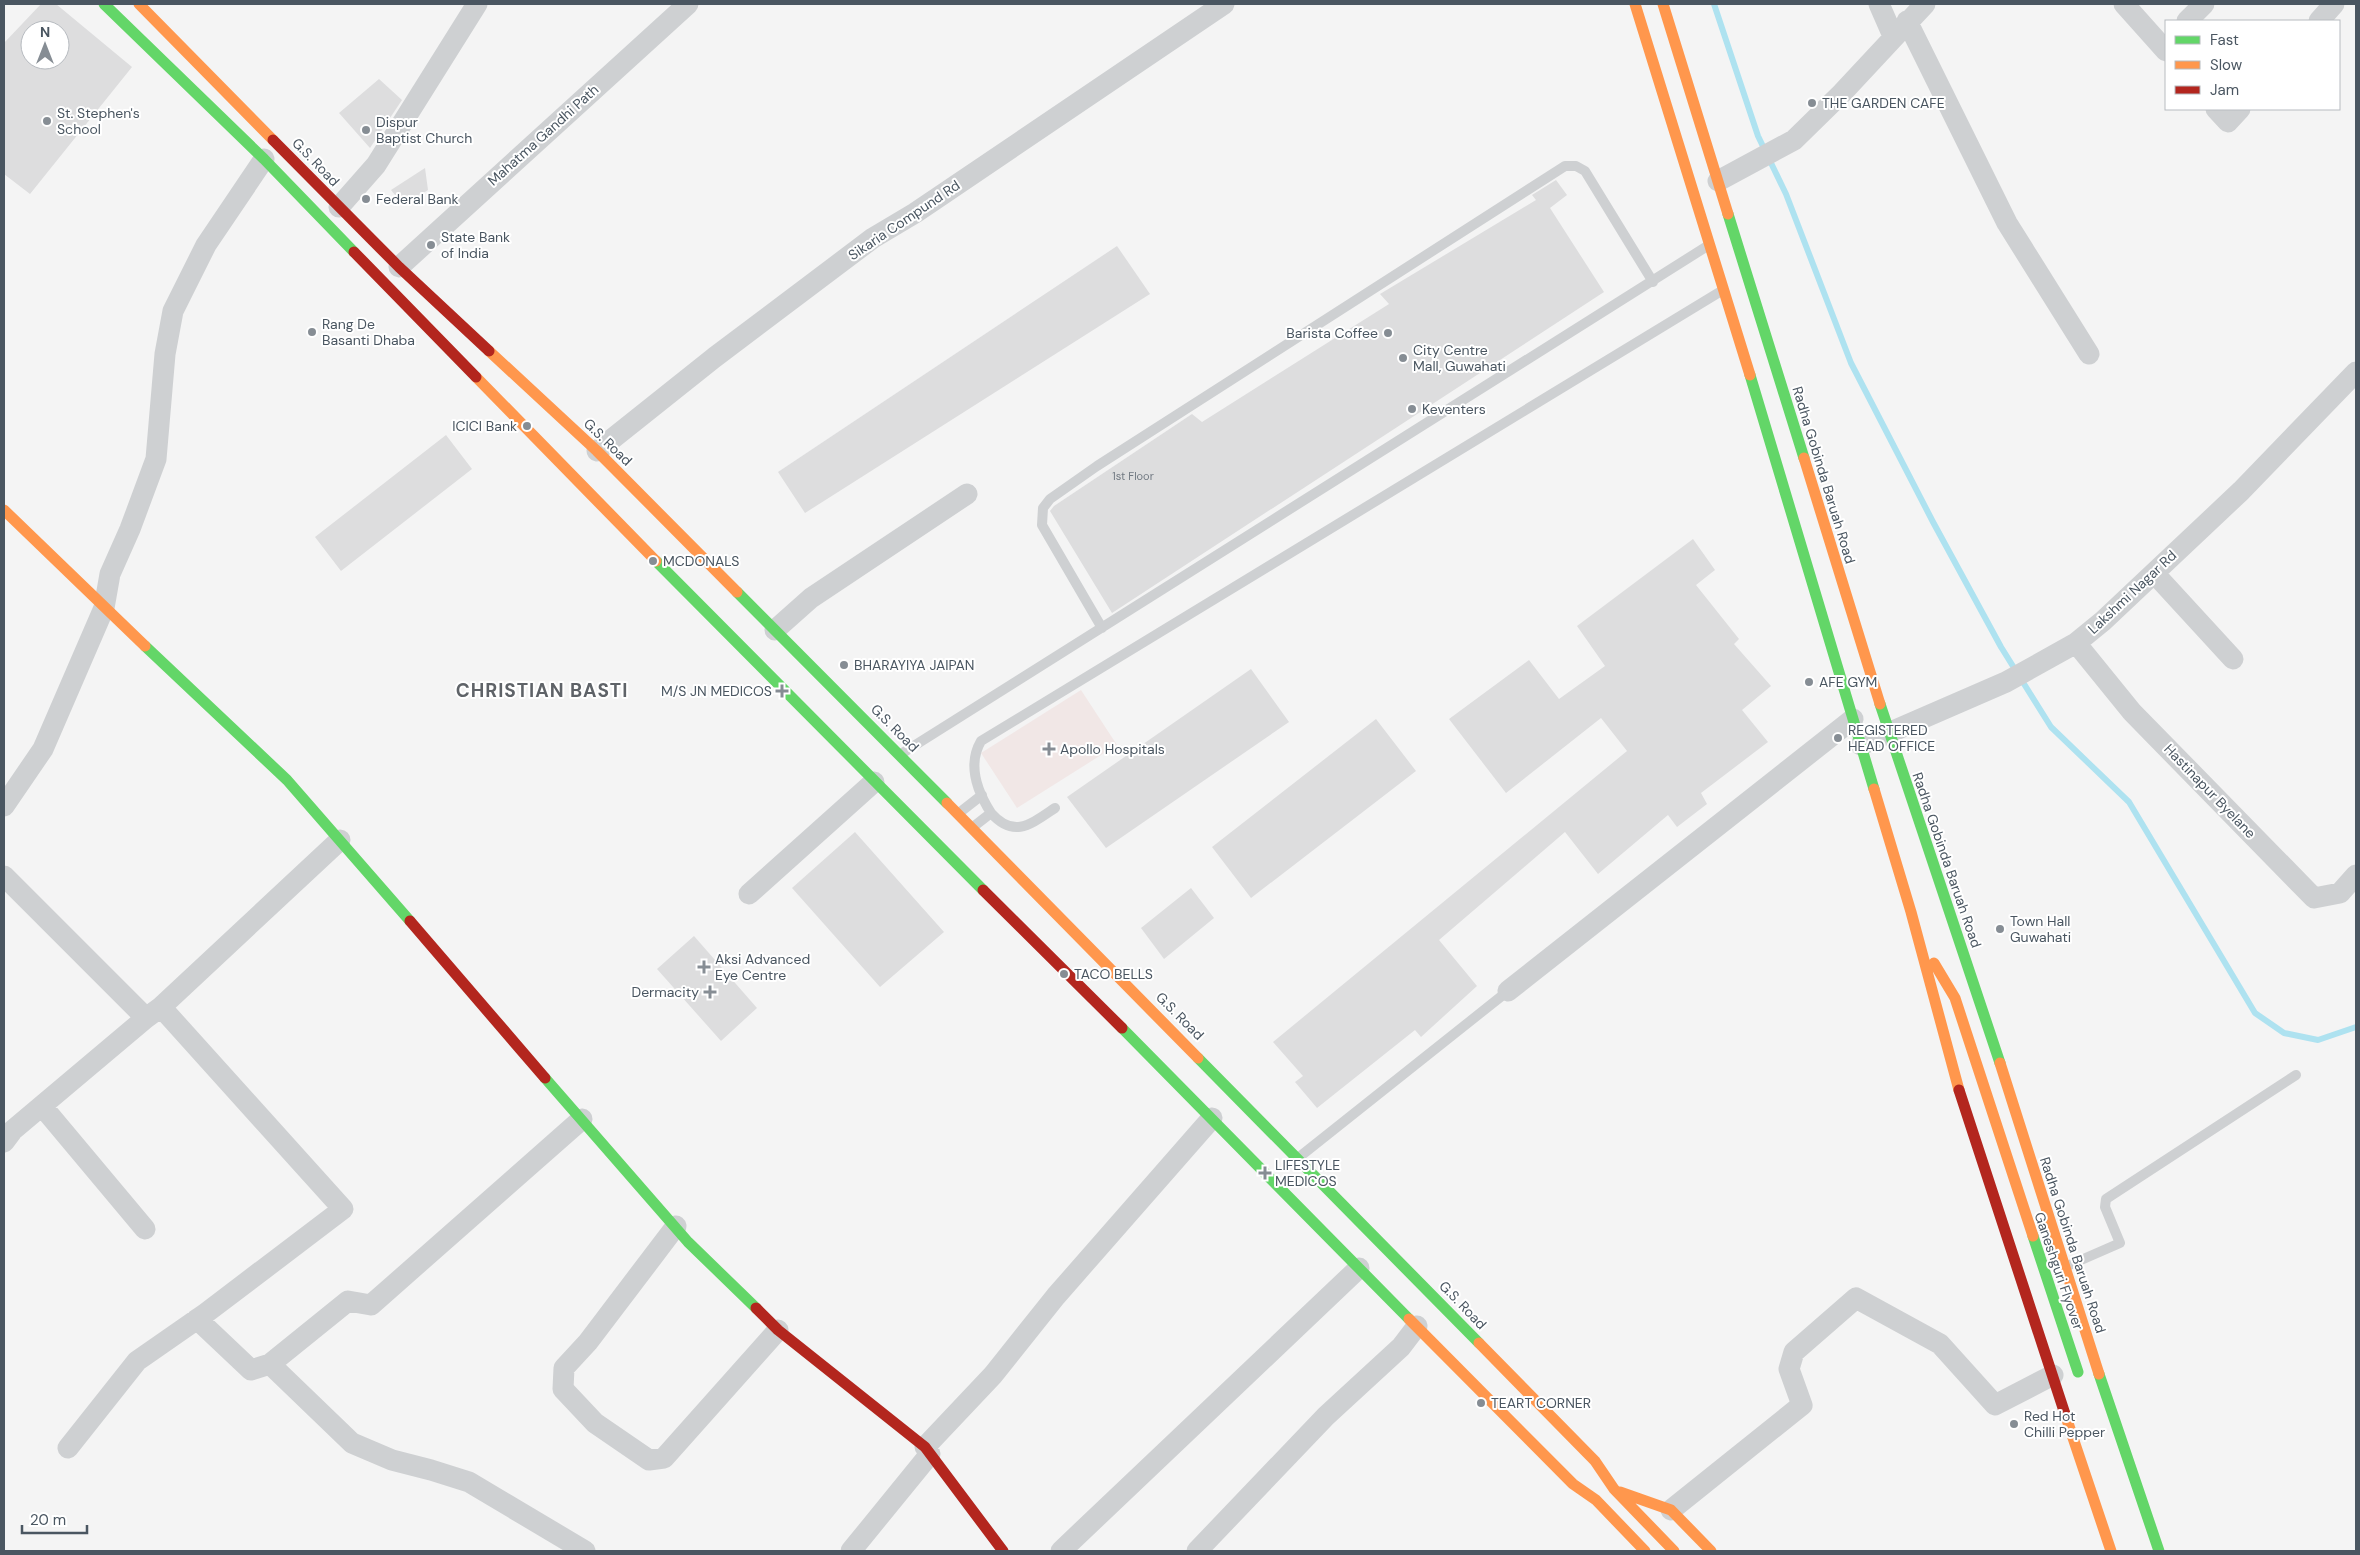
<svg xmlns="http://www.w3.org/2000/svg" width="2360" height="1555" viewBox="0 0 2360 1555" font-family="'DM Sans',sans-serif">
  <rect width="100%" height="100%" fill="#f4f4f4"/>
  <path fill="#f1e7e6" d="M1081 690 1117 745 1017 808 981 753Z"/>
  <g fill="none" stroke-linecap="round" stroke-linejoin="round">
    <path stroke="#aee2f0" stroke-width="6" d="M1714 4 1758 136 1786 194 1851 363 1933 522 2001 647 2051 727 2129 802 2255 1013 2284 1033 2318 1040 2356 1027"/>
  </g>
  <path fill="#ddddde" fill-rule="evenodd" d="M41 4H56L132 67 30 194 4 174V43ZM30 30H60V60H30Z
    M379 79 402 100 370 148 339 113Z
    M425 168 428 190 404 206 391 190Z
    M1556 180 1567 195 1550 208 1604 292 1112 613 1050 511 1054 506 1192 414 1202 422 1389 304 1380 294 1536 200 1532 195Z
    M1117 246 1150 294 805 513 778 472Z
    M446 435 472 469 341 571 315 537Z
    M1693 539 1715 570 1696 585 1739 639 1734 644 1771 686 1742 710 1768 742 1701 793 1707 804 1677 827 1668 815 1598 874 1565 832 1439 940 1477 986 1421 1037 1415 1030 1317 1108 1295 1082 1303 1076 1273 1042 1627 751 1601 718 1506 793 1449 719 1529 660 1559 699 1605 666 1577 626Z
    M1251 669 1289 722 1106 848 1067 797Z
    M1376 719 1416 771 1251 898 1212 847Z
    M855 832 944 932 880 987 792 888Z
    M1191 888 1214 918 1164 959 1141 928Z
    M694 936 757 1008 721 1041 657 969Z"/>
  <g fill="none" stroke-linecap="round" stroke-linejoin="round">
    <path stroke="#ced0d2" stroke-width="10" d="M1102 628 1042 525 1043 508 1050 499 1097 466 1565 166H1576L1585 171 1653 282
      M901 754 1709 245
      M959 813 982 795
      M991 813C1014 839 1031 824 1055 808
      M973 827 991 813C977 791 967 765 981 741L1723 290
      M1298 1158 1508 991
      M2065 1267 2120 1243 2105 1207 2106 1199 2296 1075"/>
    <path stroke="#ced0d2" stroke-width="21" d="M1879 4 1893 36
      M2124 4 2166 51
      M1907 21 2007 223 2089 354
      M2187 21 2204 4
      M2319 21 2334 4
      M2216 109 2228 122 2240 109
      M1718 181 1794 140 1842 93 1925 4
      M339 207 376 165 477 4
      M399 267 688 4
      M597 451 715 357 873 238 915 213 1224 4
      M2154 573 2233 659
      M775 630 811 598 967 494
      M2076 643 2132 712 2314 898 2340 893 2356 875
      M1861 745 2006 682 2076 643 2103 621 2241 491 2356 372
      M4 806 43 749 104 608 110 574 130 529 156 459 165 354 173 311 206 245 264 159
      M4 876 146 1018 161 1007 343 1209 206 1313 137 1361 68 1448
      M749 894 874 782
      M1508 991 1853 719
      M161 1007 340 840
      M42 1106 145 1229
      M4 1142 13 1130 146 1018
      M676 1226 588 1342 564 1368 563 1389 595 1423 649 1460 664 1458 778 1330
      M197 1319 251 1370 270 1364 352 1443 392 1460 431 1470 469 1482 585 1551
      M270 1364 348 1301 371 1305 582 1119
      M925 1447 993 1375 1056 1296 1212 1118
      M1671 1510 1802 1405 1789 1369 1794 1352 1856 1298 1940 1344 1995 1405 2053 1375
      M851 1551 930 1454
      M1061 1551 1359 1268
      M1197 1551 1326 1416 1401 1347 1417 1326"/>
    <path stroke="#63d668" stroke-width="11" d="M104 4 264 159 354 252
      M1728 214 1804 458
      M1750 375 1874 789
      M656 561 983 890
      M737 592 947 803
      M145 646 287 780 410 921
      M1880 704 2000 1063
      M1122 1028 1409 1319
      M1198 1058 1479 1343
      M545 1078 688 1242 756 1308
      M2033 1236 2078 1372
      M2099 1374 2159 1551"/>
    <path stroke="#ff974d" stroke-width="11" d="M139 4 273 140
      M1635 4 1750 375
      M1663 4 1728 214
      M489 351 597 451 737 592
      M476 377 656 561
      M1804 458 1880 704
      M4 510 145 646
      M1874 789 1911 912 1959 1090
      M947 803 1198 1058
      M1934 963 1955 998 2033 1236
      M2000 1063 2099 1374
      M1409 1319 1573 1484 1596 1500 1645 1551
      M1479 1343 1595 1461 1614 1489 1674 1551
      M2065 1414 2111 1551
      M1620 1492 1671 1510 1711 1551"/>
    <path stroke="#b3261e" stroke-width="11" d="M273 140 399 267 489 351
      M354 252 476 377
      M983 890 1122 1028
      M410 921 545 1078
      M1959 1090 2065 1414
      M756 1308 778 1330 925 1447 1003 1551"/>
  </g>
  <g fill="#868d94" stroke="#fff" stroke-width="2">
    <circle cx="1812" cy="103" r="5"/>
    <circle cx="47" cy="121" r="5"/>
    <circle cx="366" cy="130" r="5"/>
    <circle cx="366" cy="199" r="5"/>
    <circle cx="431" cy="245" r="5"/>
    <circle cx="312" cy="332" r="5"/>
    <circle cx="1388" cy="333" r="5"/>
    <circle cx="1403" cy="358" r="5"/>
    <circle cx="1412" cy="409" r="5"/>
    <circle cx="527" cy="426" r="5"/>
    <circle cx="653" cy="561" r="5"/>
    <circle cx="844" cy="665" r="5"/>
    <circle cx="1809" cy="682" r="5"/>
    <path d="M779.5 683.5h5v5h5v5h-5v5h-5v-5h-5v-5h5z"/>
    <circle cx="1838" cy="738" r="5"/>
    <path d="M1046.5 741.5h5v5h5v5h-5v5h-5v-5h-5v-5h5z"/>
    <circle cx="2000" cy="929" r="5"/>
    <path d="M701.5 959.5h5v5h5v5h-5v5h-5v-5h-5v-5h5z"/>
    <circle cx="1064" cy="974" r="5"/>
    <path d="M707.5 984.5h5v5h5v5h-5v5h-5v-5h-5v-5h5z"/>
    <path d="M1262.5 1165.5h5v5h5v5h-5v5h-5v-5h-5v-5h5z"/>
    <circle cx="1481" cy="1403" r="5"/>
    <circle cx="2014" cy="1424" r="5"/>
  </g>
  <g text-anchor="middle" stroke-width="4" stroke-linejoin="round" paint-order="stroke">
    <g font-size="11" fill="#707881">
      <text x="1133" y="480">1st Floor</text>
    </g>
    <g font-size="14" fill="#4a5661" stroke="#fff" text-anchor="start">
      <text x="1822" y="108">THE GARDEN CAFE</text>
      <text x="57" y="118">St. Stephen's<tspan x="57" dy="16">School</tspan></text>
      <text x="376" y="127">Dispur<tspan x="376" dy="16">Baptist Church</tspan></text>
      <text x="376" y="204">Federal Bank</text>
      <text x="441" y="242">State Bank<tspan x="441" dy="16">of India</tspan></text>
      <text x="322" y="329">Rang De<tspan x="322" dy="16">Basanti Dhaba</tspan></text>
      <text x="1378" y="338" text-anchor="end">Barista Coffee</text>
      <text x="1413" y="355">City Centre<tspan x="1413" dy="16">Mall, Guwahati</tspan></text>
      <text x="1422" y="414">Keventers</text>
      <text x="517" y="431" text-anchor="end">ICICI Bank</text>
      <text x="663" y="566">MCDONALS</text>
      <text x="854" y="670">BHARAYIYA JAIPAN</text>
      <text x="1819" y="687">AFE GYM</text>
      <text x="772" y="696" text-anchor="end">M/S JN MEDICOS</text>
      <text x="1848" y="735">REGISTERED<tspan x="1848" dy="16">HEAD OFFICE</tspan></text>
      <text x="1060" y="754">Apollo Hospitals</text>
      <text x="2010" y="926">Town Hall<tspan x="2010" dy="16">Guwahati</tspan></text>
      <text x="715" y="964">Aksi Advanced<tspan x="715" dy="16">Eye Centre</tspan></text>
      <text x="1074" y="979">TACO BELLS</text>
      <text x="699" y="997" text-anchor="end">Dermacity</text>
      <text x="1275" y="1170">LIFESTYLE<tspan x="1275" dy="16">MEDICOS</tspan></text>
      <text x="1491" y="1408">TEART CORNER</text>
      <text x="2024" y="1421">Red Hot<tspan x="2024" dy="16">Chilli Pepper</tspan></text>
    </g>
    <g font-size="14" fill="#4a5661" stroke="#fff">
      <text transform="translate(543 135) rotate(-42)" y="5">Mahatma Gandhi Path</text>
      <text transform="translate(316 162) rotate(46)" y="5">G.S. Road</text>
      <text transform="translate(904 220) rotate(-34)" y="5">Sikaria Compund Rd</text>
      <text transform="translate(608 442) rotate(44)" y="5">G.S. Road</text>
      <text transform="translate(1824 475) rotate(73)" y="5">Radha Gobinda Baruah Road</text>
      <text transform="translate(2132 592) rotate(-43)" y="5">Lakshmi Nagar Rd</text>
      <text transform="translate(895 728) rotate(45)" y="5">G.S. Road</text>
      <text transform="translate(2210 791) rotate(46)" y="5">Hastinapur Byelane</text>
      <text transform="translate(1947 860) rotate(71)" y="5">Radha Gobinda Baruah Road</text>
      <text transform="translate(1180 1016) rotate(45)" y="5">G.S. Road</text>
      <text transform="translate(2073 1245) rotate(72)" y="5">Radha Gobinda Baruah Road</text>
      <text transform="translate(2059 1271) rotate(71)" y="5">Ganeshguri Flyover</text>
      <text transform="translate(1463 1305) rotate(46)" y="5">G.S. Road</text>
    </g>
    <g font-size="19" font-weight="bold" letter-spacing="1" fill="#5f6368" stroke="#fff">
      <text x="542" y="697">CHRISTIAN BASTI</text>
    </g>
  </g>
  <rect width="2360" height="1555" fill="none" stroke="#4a5661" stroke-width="10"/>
  <rect x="2165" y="20" width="175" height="90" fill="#ffffff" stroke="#b7bbc0"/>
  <rect x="2175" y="36" width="25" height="8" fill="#63d668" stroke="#b7bbc0"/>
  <text x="2210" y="45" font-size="15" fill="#4a5661">Fast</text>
  <rect x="2175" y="61" width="25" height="8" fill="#ff974d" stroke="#b7bbc0"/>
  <text x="2210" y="70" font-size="15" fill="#4a5661">Slow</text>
  <rect x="2175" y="86" width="25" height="8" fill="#b3261e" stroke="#b7bbc0"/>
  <text x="2210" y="95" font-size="15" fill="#4a5661">Jam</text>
  <g transform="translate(45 45)"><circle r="24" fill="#ffffff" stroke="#b7bbc0"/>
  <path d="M0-4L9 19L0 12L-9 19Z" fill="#868d94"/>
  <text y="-8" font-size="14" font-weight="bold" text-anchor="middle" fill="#4a5661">N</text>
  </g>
  <path d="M22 1525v8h65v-8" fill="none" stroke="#4a5661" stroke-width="2.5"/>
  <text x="30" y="1525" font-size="15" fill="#4a5661" stroke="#ffffff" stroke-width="4" paint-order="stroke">20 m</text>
</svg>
